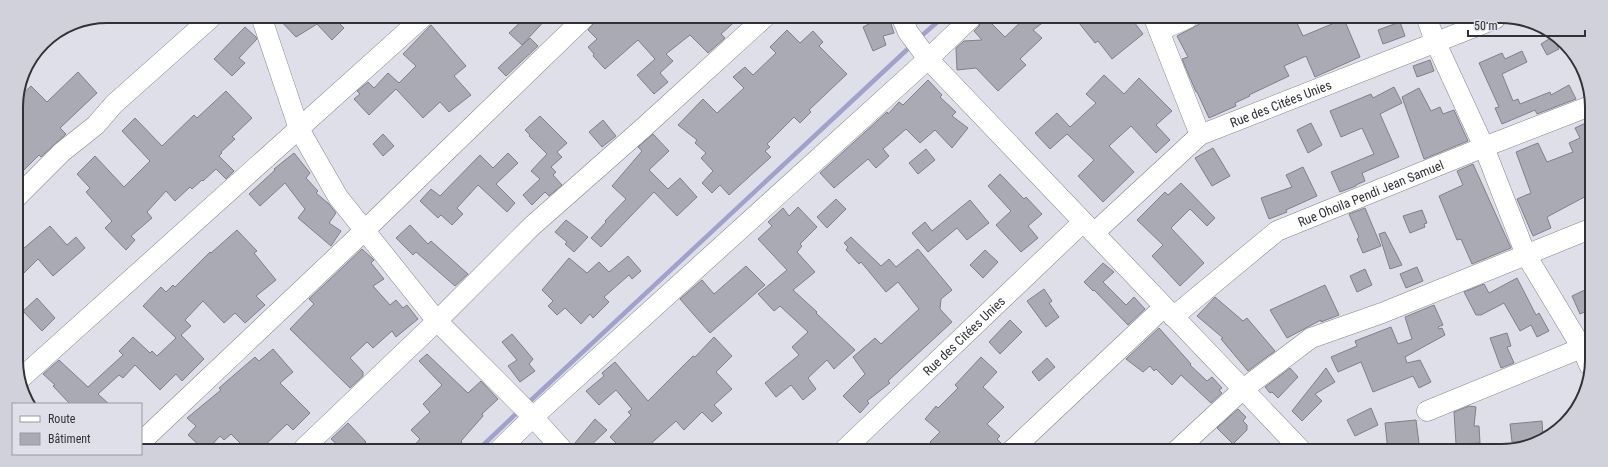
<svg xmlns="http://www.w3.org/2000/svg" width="1608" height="467" viewBox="0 0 1608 467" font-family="'Roboto Condensed',sans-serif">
  <rect width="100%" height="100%" fill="#dfdfea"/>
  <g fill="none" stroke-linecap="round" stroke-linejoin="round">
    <path stroke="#a2a1cc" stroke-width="4.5" d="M919 38 942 18
      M527 404 912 45
      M479 449 520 410"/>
  </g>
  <path fill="#aaaab5" stroke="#80808a" d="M276 16H332L344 28 332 40 317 24 296 37Z
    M526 17H548L522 45 509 33Z
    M599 17H740L721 34 725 38 708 53 690 35 666 54 673 61 660 73 668 82 654 94 637 75 655 59 638 40 605 69 593 56 594 54 588 47 597 39 588 30Z
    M866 18H889L894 33 883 36 886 45 873 51 863 27 869 24Z
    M982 18H986L1005 37 1025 18H1049L1033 30 1042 38 1020 59 1026 65 998 91 976 68 957 70 956 48 964 41 982 40 974 31 979 26Z
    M1075 18H1131L1143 34 1112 59 1098 41 1095 43Z
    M1211 18 1295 19 1303 36 1344 19 1360 57 1315 77 1306 56 1284 66 1289 76 1249 95 1250 96 1235 103 1236 106 1209 118 1197 92H1196L1182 59 1188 57 1177 36Z
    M1400 22 1405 36 1383 44 1378 30Z
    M431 25 466 66 454 76 471 95 449 112 440 102 423 118 396 89 369 115 354 99 360 94 357 91 368 82 374 88 388 73 399 83 416 66 403 54Z
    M245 27 256 37 257 39 239 58 245 63 232 76 214 59Z
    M787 30 800 43 813 31 823 42 819 46 847 74 809 110 811 112 800 123 794 117 767 144 770 147 765 151 771 157 729 195 720 185 712 193 702 183 713 171 701 158 706 153 695 143 697 140 678 125 703 99 717 113 744 88 733 77 745 67 753 75 776 53 770 47Z
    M1552 37 1559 49 1547 55 1541 44Z
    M530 38 538 46 506 76 498 68Z
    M1522 51 1527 62 1502 74 1513 101 1518 99 1520 104 1550 92 1551 95 1569 85 1576 99 1537 114 1535 110 1502 124 1495 108 1499 107 1479 63 1502 53 1505 59Z
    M1430 60 1434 71 1417 77 1413 66Z
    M78 72 97 93 60 128 66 134 41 157 39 155 24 170 17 163V99L31 86 47 102Z
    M1104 75 1124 94 1139 78 1172 111 1156 125 1170 140 1156 153 1131 126 1109 146 1134 172 1103 202 1078 176 1094 160 1067 134 1050 149 1035 133 1057 113 1070 127 1096 103 1086 94Z
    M928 80 942 95 940 97 956 112 952 116 968 128 952 148 935 130 920 143 906 129 883 149 889 156 876 168 868 159 834 188 820 173 887 112 888 114 899 102 903 105Z
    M1394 87 1402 103 1380 114 1399 157 1362 173 1365 181 1356 185V186L1340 192 1331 172 1374 154 1362 128 1341 137 1330 111 1371 94 1373 98Z
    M1419 88 1431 111 1440 107 1443 114 1454 110 1468 141 1424 159 1402 97Z
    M226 91 252 118 232 137 235 139 221 152 222 153 219 156 234 171 226 179 216 169 203 181 202 180 192 189 190 187 175 201 166 191 147 212 152 218 131 236 135 240 126 250 105 228 112 221 86 192 90 188 77 174 95 156 124 187 150 161 122 131 135 118 162 146 194 115 197 118Z
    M540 116 567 143 557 152 562 157 551 167 556 172 553 175 562 185 549 196 545 192 532 205 523 195 540 179 531 171 547 154 529 136 530 135 525 130Z
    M603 120 616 136 602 147 589 132Z
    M1590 121V194L1547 217 1551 228 1533 236 1517 199 1531 193 1516 152 1538 143 1547 162 1573 152 1569 143 1580 138 1575 128Z
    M1311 123 1322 145 1308 153 1297 130Z
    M383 134 394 146 383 156 373 144Z
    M653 134 669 151 649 170 668 189 680 178 697 197 677 216 654 192 601 247 591 238 606 222 605 221 626 199 612 186 642 151 638 147Z
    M1213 148 1230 176 1212 186 1195 158Z
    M926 149 935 160 918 174 909 163Z
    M294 153 310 173 306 178 318 191 316 193 329 204 336 213 329 223 341 231 331 246 298 218 305 209 285 183 260 206 249 194 275 170 274 169Z
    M508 153 518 163 496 184 515 203 507 212 478 185 457 208 463 214 452 225 441 215 438 218 420 201 431 189 440 196 480 155 493 168Z
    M1473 164 1511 248 1472 264 1461 239 1457 240 1439 196 1463 185 1457 171Z
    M1303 167 1317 196 1286 210 1287 212 1269 219 1261 198 1292 187 1286 175Z
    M1000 174 1024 199 1026 197 1042 214 1028 226 1038 238 1021 252 996 225 1011 211 988 186Z
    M1181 183 1215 218 1207 226 1190 209 1171 228 1204 263 1180 286 1152 256 1163 245 1137 220 1165 192 1168 195Z
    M836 199 846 209 827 228 817 217Z
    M970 200 989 223 967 240 957 228 928 252 912 233 925 222 932 231Z
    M798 207 817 227 800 244 802 246 797 252 815 272 793 290 817 312 816 313 855 350 834 369 827 360 808 378 816 389 803 400 791 385 776 397 765 383 799 355 792 347 808 332 780 306 774 311 758 294 787 270 758 239 772 226 768 222 783 208 789 216Z
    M1365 208 1381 246 1363 253 1357 239 1359 237 1349 214Z
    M1422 210 1427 223 1424 224 1425 227 1410 233 1403 216Z
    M566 220 588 237 574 252 565 244 567 242 555 232Z
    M410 225 428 244 431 241 468 274 455 286 416 252 413 255 396 238Z
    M50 226 67 245 76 237 85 248 53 276 38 259 17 280V254Z
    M237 230 257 251 254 253 276 280 256 296 265 305 245 323 235 313 224 323 203 301 185 320 191 326 181 335 204 359 182 381 176 374 160 390 135 365 123 378 119 375 98 394 109 404H70L53 386 55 385 43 374 59 360 88 387 123 355 119 351 133 337 150 353 152 351 157 356 176 338 143 306 161 287 166 292 173 285 175 287 210 252 211 253Z
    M1385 232 1402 265 1390 269 1379 234Z
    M851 237 881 266 889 259 896 267 918 249 952 290 941 299 940 309 952 322 888 381 890 383 867 401 869 403 860 413 843 396 865 374 853 357 875 338 881 344 919 309 898 282 886 292 861 262 859 264 846 250 848 247 844 243Z
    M362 249 374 260 371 263 384 279 373 286 390 305 396 300 403 308 407 305 418 319 396 337 392 331 373 348 367 342 350 358 363 372V376L350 388 290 329 314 304 309 299Z
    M985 250 998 262 983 278 970 265Z
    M628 256 641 271 632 279 629 275 604 297 609 302 593 318 590 314 581 324 565 308 557 315 548 306 553 301 542 290 569 258 587 273 599 262 609 272Z
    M1103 263 1114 272 1103 282 1126 305 1134 297 1145 309 1128 325 1094 290 1093 291 1084 282Z
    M746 266 765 285 710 333 680 299 702 280 714 294Z
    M1417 267 1423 281 1406 288 1400 274Z
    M1365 269 1372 285 1357 292 1350 276Z
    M1517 278 1536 315 1539 313 1549 331 1537 337 1531 325 1520 331 1504 303 1481 315H1476L1464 292 1484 284 1489 293Z
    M1325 285 1339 315 1321 322V320L1287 338 1270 310Z
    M1589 288V310L1580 314 1572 296Z
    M1044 289 1052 301 1049 303 1059 317 1046 327 1027 301Z
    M1215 297 1243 321 1247 318 1275 351 1248 371 1221 339 1223 338 1197 316Z
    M37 298 55 318 42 331 23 311Z
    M1434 305 1443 325 1438 327 1439 329 1442 328 1445 335 1405 357 1407 363 1420 360 1431 382 1419 388 1413 376 1373 392 1361 362 1338 372 1331 357 1357 346 1355 341 1391 327 1398 344 1412 339 1405 317Z
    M1010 320 1022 332 1000 354 989 342Z
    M1159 328 1191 364 1190 365 1207 381 1212 377 1222 388 1219 390 1222 393 1211 403 1181 375 1172 385 1156 369 1154 371 1150 366 1143 372 1126 359Z
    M1507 333 1511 346 1507 347 1514 363 1501 368 1490 338Z
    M512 334 533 359 529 364 535 371 520 382 508 366 517 360 502 342Z
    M714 337 732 356 716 372 732 389 714 405 722 413 712 422 702 412 684 430 676 421 645 449H622L610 437 631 415 628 412 632 409 616 390 599 405 586 391 604 376 602 373 615 362 648 401 693 356 695 357Z
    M273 349 293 372 280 383 310 413 293 430 287 424 262 448H245L231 434 224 440 220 436 209 448H202L188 435 196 426 187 418 221 390 219 388 255 357 259 361Z
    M427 354 468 393 481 381 498 399 482 414 483 416 461 441 462 442 456 449H411L420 439 411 430 430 412 423 404 442 385 419 361Z
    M981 357 997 372 983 387 1004 407 987 424 1000 436 997 439 1002 444 996 450H937L930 442 940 432 925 419 936 406 938 408 958 388 955 385Z
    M1047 358 1055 367 1039 381 1032 372Z
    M1290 368 1298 377 1278 398 1272 392 1270 393 1265 387Z
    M1326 368 1335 382 1315 394 1322 401 1302 421 1292 411Z
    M1469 406 1476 407 1474 426H1479L1480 443 1456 444 1454 412Z
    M1371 408 1378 425 1355 436 1347 420Z
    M1238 409 1246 417 1243 421 1247 425V430L1233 444 1217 428Z
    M595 419 607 430 587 449H581L575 443Z
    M1416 420 1420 451H1388L1385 423Z
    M1542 421 1543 437 1535 440 1512 442 1510 424Z
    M348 423 366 442 359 448H341L331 439Z"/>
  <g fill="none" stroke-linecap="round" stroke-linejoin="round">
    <g stroke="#83838d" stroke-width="21">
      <g id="minor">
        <path d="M261 16 299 129 338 197 437 321 533 417 562 449"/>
        <path d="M902 18 908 32 928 59 1301 450"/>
        <path d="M1154 18 1200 135"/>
        <path d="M1427 19 1435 41 1484 147 1526 255 1582 348 1589 365"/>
        <path d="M1159 31 1188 18"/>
        <path d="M17 197 62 152 96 125 114 104 213 16"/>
        <path id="s1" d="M1094 233 1200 135 1495 19"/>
        <path id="s2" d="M1173 317 1277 231 1484 147 1590 106"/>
        <path d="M19 380 423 17"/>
        <path d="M1427 411 1589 345"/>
        <path d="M141 442 365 230 585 17"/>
        <path d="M304 448 437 321 532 226 642 129 765 17"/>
        <path d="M500 449 533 417 928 59 971 18"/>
        <path id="s3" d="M845 449 1083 222"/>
        <path d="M1012 450 1164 307"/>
        <path d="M1177 450 1242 390 1311 338 1382 313 1590 229"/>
      </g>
    </g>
    <use href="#minor" stroke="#fff" stroke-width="20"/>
  </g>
  <g text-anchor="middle" stroke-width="3" stroke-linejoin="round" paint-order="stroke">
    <g font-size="13" fill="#313136" stroke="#dfdfea">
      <text dy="5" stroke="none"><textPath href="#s1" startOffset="231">Rue des Citées Unies</textPath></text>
      <text dy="5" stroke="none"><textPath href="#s2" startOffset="236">Rue Ohoila Pendi Jean Samuel</textPath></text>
      <text dy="5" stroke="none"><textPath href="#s3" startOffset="164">Rue des Citées Unies</textPath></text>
    </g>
  </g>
  <path d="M0 0H1608V467H0ZM107 23H1501A84 84 0 0 1 1585 107V360A84 84 0 0 1 1501 444H107A84 84 0 0 1 23 360V107A84 84 0 0 1 107 23Z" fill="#d1d1dc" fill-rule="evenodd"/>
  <path fill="none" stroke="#313136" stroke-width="2" d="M107 23H1501A84 84 0 0 1 1585 107V360A84 84 0 0 1 1501 444H107A84 84 0 0 1 23 360V107A84 84 0 0 1 107 23Z"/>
  <rect x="12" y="403" width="130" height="52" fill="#dfdfea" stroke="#9999a2"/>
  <rect x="20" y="416" width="20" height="6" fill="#ffffff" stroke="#9999a2"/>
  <text x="48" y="423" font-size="12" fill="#313136">Route</text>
  <rect x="20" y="433" width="20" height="12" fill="#aaaab5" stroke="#9999a2"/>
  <text x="48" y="443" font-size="12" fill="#313136">Bâtiment</text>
  <path d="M1468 30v6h117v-6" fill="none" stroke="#313136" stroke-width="2"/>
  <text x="1474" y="30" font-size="12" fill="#313136" stroke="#dfdfea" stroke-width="3" paint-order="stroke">50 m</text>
</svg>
